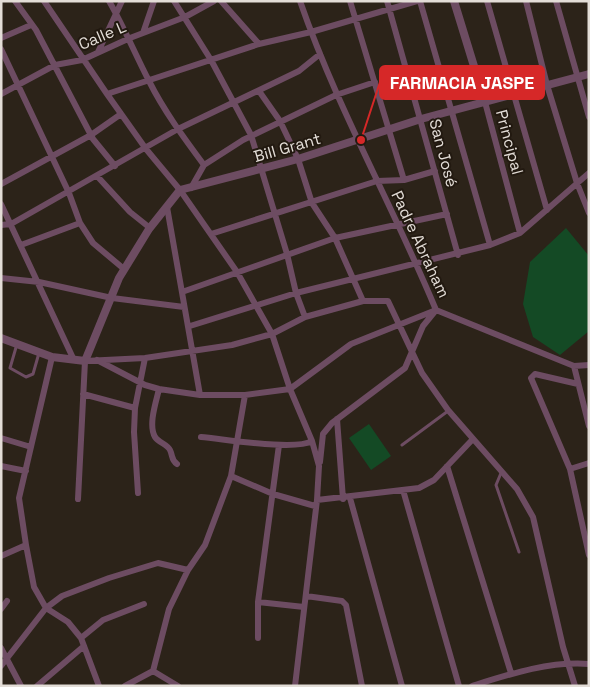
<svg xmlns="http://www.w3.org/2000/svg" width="590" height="687" viewBox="0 0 590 687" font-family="'Space Grotesk',sans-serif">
  <rect width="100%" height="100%" fill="#2c2319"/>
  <path fill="#144a25" d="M566 228 589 256V331L560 355 533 337 523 304 530 262Z
    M369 424 391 456 371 470 349 438Z"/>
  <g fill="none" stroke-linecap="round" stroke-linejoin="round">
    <path stroke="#6d4c62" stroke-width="3" d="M17 344 10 368 26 377 33 374 39 353
      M402 445 448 411
      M501 473 496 485 519 552"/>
    <path stroke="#6d4c62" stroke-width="6" d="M15 1 36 30 93 139 115 166
      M44 1 107 94 146 149 180 190 237 272 272 334 290 389 312 441 319 466 317 500 295 686
      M109 1C124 27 135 54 149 81 164 111 184 138 204 165
      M174 1 211 60 251 135 287 254 296 293 305 317
      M221 1 259 44
      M300 1C337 108 393 206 436 310L423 326 405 368 332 423 323 434 320 462
      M350 1 404 180
      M387 1 458 255
      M420 1 490 245
      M487 1 547 210
      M526 1 547 85 577 183 589 213
      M556 1 589 117
      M143 33 154 1
      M1 38 31 25
      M1 49 69 193 80 223 93 243 124 269
      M98 52 122 1
      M259 91 280 121 298 159 312 203 335 238 363 301
      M1 94 55 65 82 60 130 38 185 17 214 1
      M107 94 259 44 311 32 417 1
      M485 102 520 233
      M97 176 130 212 150 228
      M1 184 91 135 121 114
      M191 188 204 165 243 140 336 95 375 82
      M1 204 73 358
      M167 207 200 395
      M1 225 11 224 178 129 299 71 320 54
      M211 234 377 181 404 180 435 171
      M21 245 80 223
      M1 278 39 282 112 298 184 307
      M182 292 335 238 447 214
      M190 326 296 293 490 245 520 233 589 173
      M52 357 19 498 26 545 34 587 46 608 68 622 81 638 99 686
      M97 360 145 385 159 389 200 395H245L290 389 351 344 436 310 574 366 589 365
      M574 366 589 426
      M578 384 535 374 531 378 570 469 589 555
      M159 389C156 402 148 425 155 437 159 443 167 444 170 450 173 456 171 460 177 464
      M83 394 135 408
      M337 419 343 499
      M201 437C225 439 295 451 312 441
      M1 438 31 447
      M1 466 26 471
      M447 466 511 673
      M570 469 589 463
      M231 476 273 494 315 506
      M403 490 459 686
      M138 493 134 432 135 408 145 358
      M350 498 402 686
      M78 499 85 361 145 358 232 345 272 334 305 317 363 301H388L422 373 448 410 517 489 533 517 563 647 575 686
      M317 500 419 488 434 480 472 440
      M1 556 26 545
      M306 596 342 601 346 605 362 686
      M258 602 304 607
      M1 609 7 601
      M81 638 103 620 144 604
      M258 638V602L279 445
      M1 648 21 686
      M1 666 46 608 62 596 109 578 158 563 188 570
      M153 671 178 686
      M37 686 84 646
      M125 686 153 671 169 609 188 570 205 545 231 476 245 395
      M472 686C510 674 549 661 589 664"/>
    <path stroke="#6d4c62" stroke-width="8" d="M454 1 485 102
      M1 338 52 357 85 361 119 278 149 229 180 190 298 159 421 119 589 74"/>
  </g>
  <g text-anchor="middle" stroke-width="4" stroke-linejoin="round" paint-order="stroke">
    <g font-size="16" fill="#e3ddd7" stroke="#221910">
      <text transform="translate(102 35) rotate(-23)" y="6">Calle L</text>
      <text transform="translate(510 142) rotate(75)" y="6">Principal</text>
      <text transform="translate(287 147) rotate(-16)" y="6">Bill Grant</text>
      <text transform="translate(444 153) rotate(75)" y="6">San José</text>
      <text transform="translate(421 244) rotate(65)" y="6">Padre Abraham</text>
    </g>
  </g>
  <path fill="none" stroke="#d62828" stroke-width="2" d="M361 140L380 82"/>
  <circle fill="#d62828" stroke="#221910" stroke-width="2" cx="361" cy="140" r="5"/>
  <rect fill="#d62828" stroke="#d62828" stroke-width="2" x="380" y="66" width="164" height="33" rx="5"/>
  <g font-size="18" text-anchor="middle" font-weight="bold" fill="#fff">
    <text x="462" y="89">FARMACIA JASPE</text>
  </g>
  <rect width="590" height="687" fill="none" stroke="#e3ddd7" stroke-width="5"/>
</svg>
